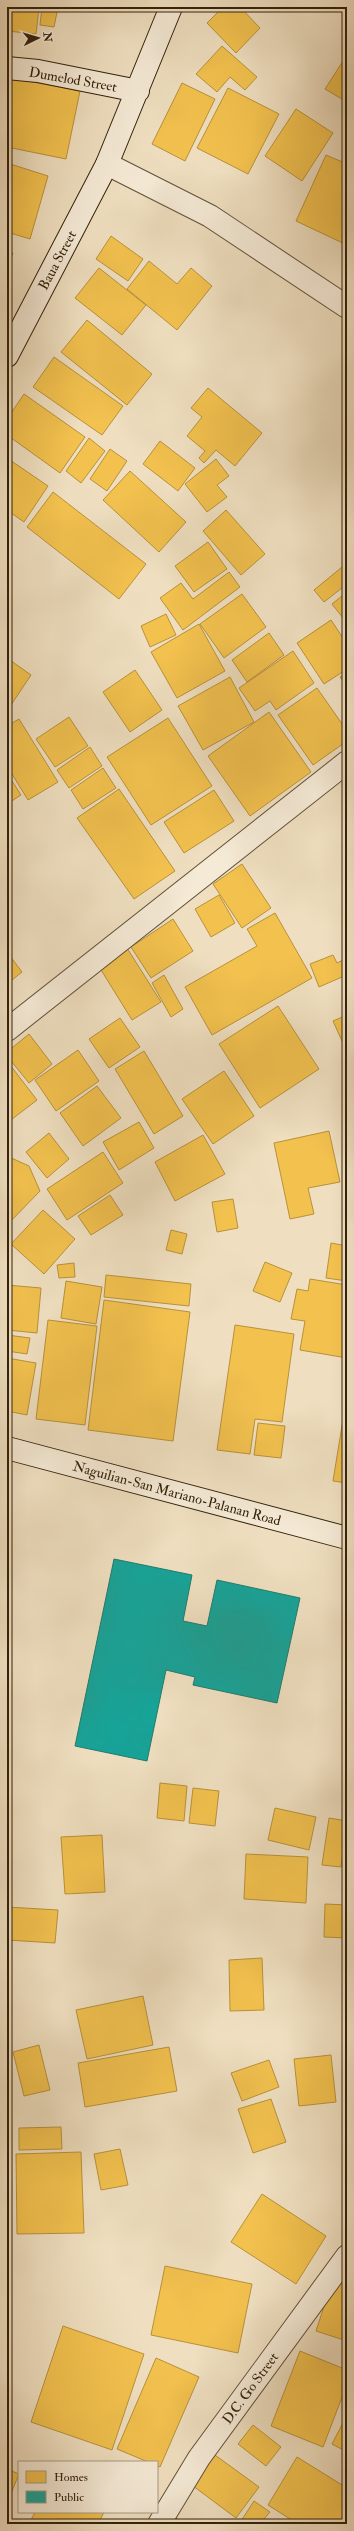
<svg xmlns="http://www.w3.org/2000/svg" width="354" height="2531" viewBox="0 0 354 2531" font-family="'IM FELL Double Pica',serif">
  <rect width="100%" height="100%" fill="#efdfc0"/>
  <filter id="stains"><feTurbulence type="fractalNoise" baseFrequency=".005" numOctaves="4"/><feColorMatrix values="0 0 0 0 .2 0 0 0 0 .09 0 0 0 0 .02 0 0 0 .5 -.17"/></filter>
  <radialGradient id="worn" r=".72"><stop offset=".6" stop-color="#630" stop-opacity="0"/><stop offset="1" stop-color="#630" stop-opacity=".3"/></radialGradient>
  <path fill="#f2c14e" stroke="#b8913a" d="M7 7H39L36 34 7 31Z
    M42 7H58L54 27 40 25Z
    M223 7H240L260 28 236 53 207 23Z
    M222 46 257 77 245 90 230 77 217 92 196 74Z
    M347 55V102L325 89Z
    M7 77 80 91 66 159 7 147Z
    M182 83 215 99 185 161 152 144Z
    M228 88 279 114 248 174 197 148Z
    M296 109 333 133 302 181 265 156Z
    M326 155 347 164V245L296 221Z
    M7 163 48 176 30 239 7 232Z
    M111 236 143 259 128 281 96 259Z
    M7 251 13 253 7 267Z
    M149 261 177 284 191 268 212 286 177 330 127 289Z
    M99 268 146 305 122 335 75 298Z
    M87 320 152 374 127 405 61 352Z
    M54 357 123 406 102 435 33 387Z
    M208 388 262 433 235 466 216 450 204 463 199 458 205 451 187 436 202 417 191 408Z
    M24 394 85 437 60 473 7 435V419Z
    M89 438 105 451 81 483 66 471Z
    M160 441 195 468 178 491 143 464Z
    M110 449 127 461 107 491 90 479Z
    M7 458 48 486 24 522 7 510Z
    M216 459 229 476 217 485 227 497 207 512 185 484Z
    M130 471 186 522 159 552 103 500Z
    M53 492 146 564 119 599 27 527Z
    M226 510 265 554 241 575 203 531Z
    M208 542 227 569 194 592 175 566Z
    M347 563V584L324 602 314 590Z
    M229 572 240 587 183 630 160 598 181 583 193 599Z
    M347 592V623L332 604Z
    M242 594 266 627 224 658 200 624Z
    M166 614 176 635 150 647 141 626Z
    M331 620 347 644V669L324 684 297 643Z
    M199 624 225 671 177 698 151 652Z
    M269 633 284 655 247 682 232 660Z
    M293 651 314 683 276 710 270 701 255 711 239 688Z
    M7 658 31 675 7 711Z
    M135 670 162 710 130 732 103 692Z
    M347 673V687L340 677Z
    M230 677 254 722 203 750 178 706Z
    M317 688 347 731V741L313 765 278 715Z
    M269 712 311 772 250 816 208 756Z
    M69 717 88 746 55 767 36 739Z
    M168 718 212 786 151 825 107 757Z
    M19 719 58 782 28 800 7 766V726Z
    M90 747 102 766 69 788 57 770Z
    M103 768 116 788 83 809 71 790Z
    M7 773 21 795 7 804Z
    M119 789 175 871 134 899 77 818Z
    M214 790 234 821 184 853 164 822Z
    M242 864 271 908 242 928 213 884Z
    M219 895 235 923 211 937 195 909Z
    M275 913 312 978 212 1035 185 987 257 946 247 929Z
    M173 919 193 951 151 978 131 947Z
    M127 948 161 1002 132 1020 98 965Z
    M7 952 22 972 7 984Z
    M333 955 337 963 347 958V989L342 977 319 987 310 964Z
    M164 975 183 1009 171 1017 152 983Z
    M278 1006 319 1069 260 1108 219 1044Z
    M347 1015V1052L333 1021Z
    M120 1018 140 1047 109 1068 89 1039Z
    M29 1034 52 1064 29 1083 7 1056V1052Z
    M78 1050 99 1081 56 1111 35 1080Z
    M144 1051 183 1116 154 1134 115 1069Z
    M7 1061 37 1100 7 1123Z
    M224 1071 254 1116 213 1144 182 1099Z
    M97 1086 121 1118 83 1146 60 1113Z
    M139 1122 154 1148 119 1170 103 1142Z
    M329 1131 340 1182 308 1188 314 1214 290 1219 274 1143Z
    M49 1133 69 1159 47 1178 26 1152Z
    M203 1135 225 1174 175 1201 155 1162Z
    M103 1152 123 1183 67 1220 47 1189Z
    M7 1156 29 1166 40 1191 7 1225Z
    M110 1195 123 1215 91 1235 78 1216Z
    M233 1199 238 1228 217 1232 212 1202Z
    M43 1210 75 1239 44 1274 11 1244Z
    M171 1230 187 1234 182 1254 166 1250Z
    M331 1243 347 1246V1281L326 1278Z
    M265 1262 292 1273 280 1302 253 1291Z
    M74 1263 75 1277 59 1278 57 1265Z
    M106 1275 191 1284 189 1306 104 1297Z
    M310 1279 347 1285V1358L300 1350 305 1321 291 1319 297 1289 308 1291Z
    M66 1281 102 1287 96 1324 61 1318Z
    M7 1285 41 1288 37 1333 7 1330Z
    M104 1300 190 1312 173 1441 88 1430Z
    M48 1320 97 1326 85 1425 36 1419Z
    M235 1325 294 1334 282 1422 255 1419 250 1454 217 1450Z
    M7 1335 30 1338 27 1354 7 1351Z
    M7 1358 36 1363 27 1415 7 1411Z
    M347 1395V1483L333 1481Z
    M258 1423 285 1426 281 1458 254 1455Z
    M160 1783 187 1786 184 1821 157 1818Z
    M193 1788 219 1791 215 1826 189 1823Z
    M275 1808 316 1817 309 1850 268 1840Z
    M329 1818 347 1821 341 1867 322 1865Z
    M102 1835 105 1892 65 1894 61 1837Z
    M246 1854 308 1857 306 1903 244 1899Z
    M325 1904 347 1905V1938L324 1937Z
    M7 1907 58 1910 55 1943 7 1940Z
    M262 1958 264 2010 230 2011 229 1960Z
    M143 1996 153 2045 87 2059 76 2010Z
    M39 2045 50 2090 24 2096 13 2052Z
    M169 2047 177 2091 85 2107 78 2063Z
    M331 2055 336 2102 299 2106 294 2059Z
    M269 2060 279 2087 242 2101 231 2073Z
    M271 2099 286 2142 253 2153 238 2109Z
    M61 2127 62 2149 19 2150V2128Z
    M120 2149 128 2185 101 2190 94 2154Z
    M81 2152 84 2233 17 2234 16 2154Z
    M262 2194 326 2236 296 2284 231 2242Z
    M165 2266 252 2284 238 2353 151 2335Z
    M334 2276 347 2281V2341L316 2331Z
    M63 2326 144 2354 112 2450 31 2422Z
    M300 2351 347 2370V2384L323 2447 271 2426Z
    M156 2358 199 2377 160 2467 157 2466V2462H148L117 2449Z
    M347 2415V2452L332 2444Z
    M253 2425 281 2447 266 2466 238 2444Z
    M215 2455 259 2487 236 2518 193 2486Z
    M297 2457 347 2488V2524H298L268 2505Z
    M7 2469 19 2474 7 2503Z
    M254 2501 270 2512 260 2524H239Z
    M35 2512H104L98 2524H29Z
    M171 2515 186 2524H165Z"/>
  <path fill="#17a398" stroke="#1f7c6d" d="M114 1559 192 1575 183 1621 207 1626 217 1580 300 1598 277 1703 193 1685 195 1677 166 1670 147 1761 75 1746Z"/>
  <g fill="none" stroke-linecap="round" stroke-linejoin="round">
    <g stroke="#615038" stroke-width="24">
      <path id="street" d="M107 164 210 216 347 307
        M7 1030 347 762
        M159 2524 199 2458 347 2256"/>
    </g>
    <g stroke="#32210a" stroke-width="24">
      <path id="secondary" d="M7 68 38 71 138 91
        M7 356 107 164 171 7
        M7 1448 347 1538"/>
    </g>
    <use href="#street" stroke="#f5ead6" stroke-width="22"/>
    <use href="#secondary" stroke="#f5ead6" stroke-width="22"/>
  </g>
  <g text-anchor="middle" stroke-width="4" stroke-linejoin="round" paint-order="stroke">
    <g font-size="14" fill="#32210a" stroke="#f5ead6">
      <text transform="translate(73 79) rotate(10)" y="5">Dumelod Street</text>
      <text transform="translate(57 260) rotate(-62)" y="5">Baua Street</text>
      <text transform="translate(177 1493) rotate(15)" y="5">Naguilian-San Mariano-Palanan Road</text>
      <text transform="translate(250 2388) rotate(-54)" y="5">D.C. Go Street</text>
    </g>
  </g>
  <rect width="354" height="2531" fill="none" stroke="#efdfc0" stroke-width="24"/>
  <rect x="8" y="8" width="338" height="2515" fill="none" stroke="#32210a" stroke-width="2"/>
  <rect x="12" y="12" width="330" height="2507" fill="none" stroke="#32210a"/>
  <rect x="18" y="2461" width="140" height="52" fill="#f5ead6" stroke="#a79a84"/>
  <rect x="26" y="2471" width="20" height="12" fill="#f2c14e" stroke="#a79a84"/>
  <text x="54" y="2481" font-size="12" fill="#32210a">Homes</text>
  <rect x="26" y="2491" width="20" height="12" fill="#17a398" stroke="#a79a84"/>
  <text x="54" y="2501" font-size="12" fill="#32210a">Public</text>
  <g transform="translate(38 38) rotate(85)" stroke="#f5ead6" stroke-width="3" paint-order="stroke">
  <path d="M0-3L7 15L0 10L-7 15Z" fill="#32210a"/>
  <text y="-6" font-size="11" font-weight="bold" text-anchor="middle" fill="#32210a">N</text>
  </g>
  <rect width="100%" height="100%" filter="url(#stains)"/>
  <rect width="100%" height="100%" fill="url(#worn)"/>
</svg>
